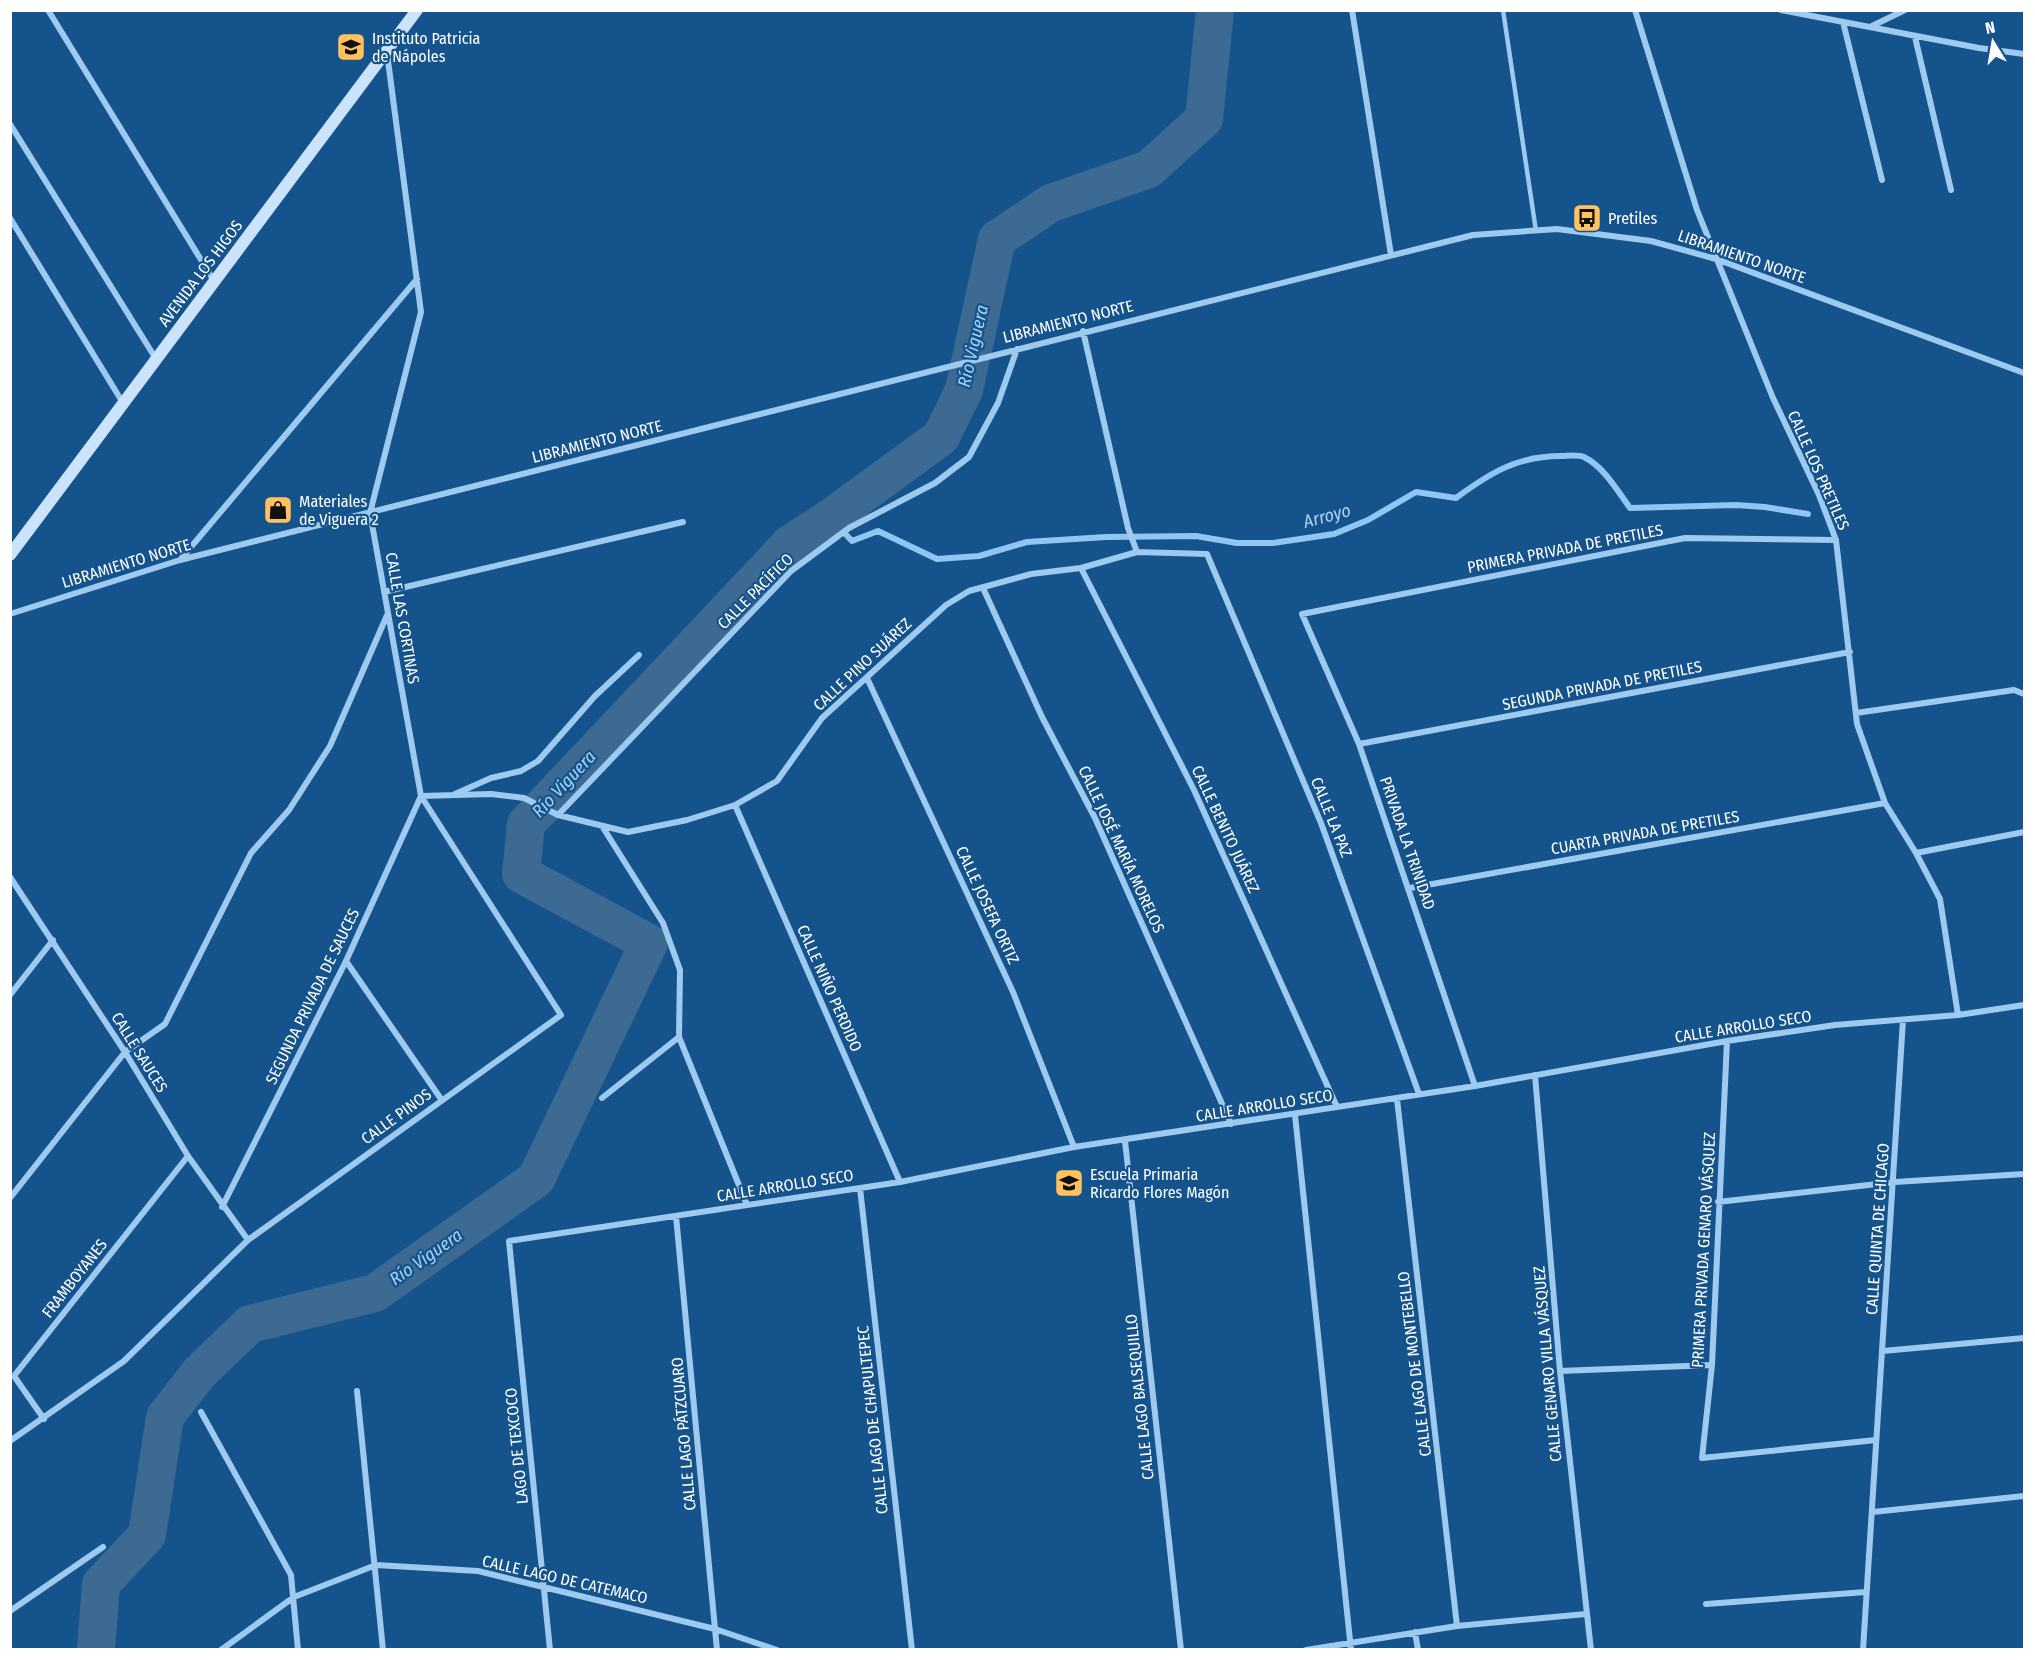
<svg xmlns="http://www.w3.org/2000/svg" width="2035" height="1660" viewBox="0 0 2035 1660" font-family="'Fira Sans Condensed',sans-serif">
  <rect width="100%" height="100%" fill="#15538c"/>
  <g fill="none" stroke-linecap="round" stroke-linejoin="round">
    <path stroke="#90c6f3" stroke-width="6" d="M830 518 852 541 878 531 937 559 979 556 1027 542 1106 537 1196 536 1237 543H1273L1334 534 1368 520 1416 492 1456 498C1490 473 1517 456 1561 456 1567 456 1578 454 1584 457 1604 467 1617 490 1630 508L1736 505 1765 507 1808 514"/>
    <path stroke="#3c6a93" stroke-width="38" d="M96 1650 101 1584 147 1535 165 1417 199 1373 250 1324 375 1293 536 1179 649 943 521 874 526 824 790 544 830 518 941 437 964 390 997 239 1051 203 1149 169 1204 119 1215 10"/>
    <path stroke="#9ecaf0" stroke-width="4.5" d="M1503 10 1536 231"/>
    <path stroke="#9ecaf0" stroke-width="6" d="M48 10 214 281
      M1352 10 1391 255
      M1635 10 1697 210 1773 398 1819 495 1836 540 1857 724 1885 803 1916 853 1940 899 1958 1015
      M1781 10 1979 48 2024 54
      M1843 22 1882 180
      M1870 27 1905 10
      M1915 37 1951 190
      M10 124 156 359
      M10 218 123 403
      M1083 331 1128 528 1137 552
      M180 560 417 279
      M1081 568 1194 790 1337 1107
      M983 588 1042 717 1095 818 1231 1124
      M384 592 683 522
      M10 614 180 560 1473 235 1557 229 1651 241 1716 259 2024 373
      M867 678 1013 992 1074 1147
      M1856 713 2014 690 2024 694
      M1359 744 1850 652
      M455 794 491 778 521 771 538 761 595 696 639 655
      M735 805 900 1182
      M558 815 791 571 849 528 935 483 969 457 998 403 1017 349
      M602 826 663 923 680 970 679 1037 747 1205
      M1916 853 2024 832
      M10 877 125 1052 188 1156 248 1240
      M1410 888 1885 803
      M346 961 441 1099
      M10 995 53 940
      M1727 1041 1712 1365 1702 1458 1876 1440
      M1535 1075 1560 1371 1591 1650
      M1475 1086 1359 744 1302 614 1685 538 1836 540
      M602 1098 679 1037
      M1397 1099 1457 1626
      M1295 1115 1351 1650
      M1125 1141 1181 1650
      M860 1188 912 1650
      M10 1198 125 1052 165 1024 251 853 289 810 330 746 388 613
      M1718 1202 1895 1182 2024 1174
      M222 1207 346 961 421 796 491 794 524 798 558 815 628 832 687 820 735 805 777 781 822 718 946 605 969 591 1031 574 1081 568 1137 552 1207 554 1321 823 1419 1094
      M676 1216 717 1650
      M1883 1351 2024 1338
      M1560 1371 1712 1365
      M357 1391 383 1650
      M201 1412 291 1575 298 1650
      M44 1419 14 1376 188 1156
      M10 1441 124 1361 248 1240 561 1015 421 796 370 513 421 312 387 53
      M1873 1512 2024 1496
      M1706 1604 1866 1592
      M10 1611 103 1547
      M1415 1632 1418 1650
      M221 1650 294 1597 376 1565 478 1571 715 1629 777 1650
      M550 1650 509 1241 900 1182 1074 1147 1475 1086 1727 1041 1835 1025 1958 1015 2024 1005
      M1306 1650 1457 1626 1586 1614
      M1863 1650 1903 1020"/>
    <path stroke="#cce4fb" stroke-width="12" d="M10 555 417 10"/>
  </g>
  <defs>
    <g id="school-square" transform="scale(1.5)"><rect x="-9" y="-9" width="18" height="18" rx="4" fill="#ffc25c" stroke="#15538c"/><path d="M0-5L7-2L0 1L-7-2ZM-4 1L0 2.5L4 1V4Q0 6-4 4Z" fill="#111"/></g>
    <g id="bus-square" transform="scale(1.5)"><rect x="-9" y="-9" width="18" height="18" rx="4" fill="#ffc25c" stroke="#15538c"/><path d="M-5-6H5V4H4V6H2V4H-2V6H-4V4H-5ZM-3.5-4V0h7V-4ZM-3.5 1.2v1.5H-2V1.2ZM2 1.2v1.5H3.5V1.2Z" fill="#111"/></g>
    <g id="shop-square" transform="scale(1.5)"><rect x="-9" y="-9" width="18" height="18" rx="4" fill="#ffc25c" stroke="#15538c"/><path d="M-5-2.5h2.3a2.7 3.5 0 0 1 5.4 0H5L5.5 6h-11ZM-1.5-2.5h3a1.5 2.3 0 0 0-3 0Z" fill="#111"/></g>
  </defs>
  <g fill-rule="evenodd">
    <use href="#school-square" x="351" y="47"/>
    <use href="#bus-square" x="1587" y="218"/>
    <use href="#shop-square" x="278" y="510"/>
    <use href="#school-square" x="1069" y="1183"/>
  </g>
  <g text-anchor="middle" stroke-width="4.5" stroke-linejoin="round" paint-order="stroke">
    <g font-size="16" fill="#fff" stroke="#15538c" text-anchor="start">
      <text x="372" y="44">Instituto Patricia<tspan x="372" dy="18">de Nápoles</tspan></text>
      <text x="1608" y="224">Pretiles</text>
      <text x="299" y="507">Materiales<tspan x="299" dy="18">de Viguera 2</tspan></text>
      <text x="1090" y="1180">Escuela Primaria<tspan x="1090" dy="18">Ricardo Flores Magón</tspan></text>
    </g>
    <g font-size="16" fill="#fff" stroke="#15538c">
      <text transform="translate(1742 256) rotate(19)" y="6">LIBRAMIENTO NORTE</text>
      <text transform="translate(200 273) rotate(-53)" y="6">AVENIDA LOS HIGOS</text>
      <text transform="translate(1068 321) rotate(-14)" y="6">LIBRAMIENTO NORTE</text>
      <text transform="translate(597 441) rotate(-14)" y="6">LIBRAMIENTO NORTE</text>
      <text transform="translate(1819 470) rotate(66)" y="6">CALLE LOS PRETILES</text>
      <text transform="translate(1565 548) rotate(-11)" y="6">PRIMERA PRIVADA DE PRETILES</text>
      <text transform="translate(126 563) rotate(-17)" y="6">LIBRAMIENTO NORTE</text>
      <text transform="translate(755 591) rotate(-45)" y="6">CALLE PACÍFICO</text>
      <text transform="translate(403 618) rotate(80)" y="6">CALLE LAS CORTINAS</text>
      <text transform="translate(862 664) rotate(-43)" y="6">CALLE PINO SUÁREZ</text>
      <text transform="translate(1602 685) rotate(-11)" y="6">SEGUNDA PRIVADA DE PRETILES</text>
      <text transform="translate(1332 817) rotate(68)" y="6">CALLE LA PAZ</text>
      <text transform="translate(1226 829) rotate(65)" y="6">CALLE BENITO JUÁREZ</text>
      <text transform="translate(1645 832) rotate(-10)" y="6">CUARTA PRIVADA DE PRETILES</text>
      <text transform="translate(1408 843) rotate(71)" y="6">PRIVADA LA TRINIDAD</text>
      <text transform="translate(1122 849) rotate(65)" y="6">CALLE JOSÉ MARÍA MORELOS</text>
      <text transform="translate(988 905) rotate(65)" y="6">CALLE JOSEFA ORTIZ</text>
      <text transform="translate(830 988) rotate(66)" y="6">CALLE NIÑO PERDIDO</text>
      <text transform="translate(312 996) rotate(-64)" y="6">SEGUNDA PRIVADA DE SAUCES</text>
      <text transform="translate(1743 1026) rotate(-9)" y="6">CALLE ARROLLO SECO</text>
      <text transform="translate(140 1052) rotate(58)" y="6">CALLE SAUCES</text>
      <text transform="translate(1264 1105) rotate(-9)" y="6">CALLE ARROLLO SECO</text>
      <text transform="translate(396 1116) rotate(-36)" y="6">CALLE PINOS</text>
      <text transform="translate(785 1185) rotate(-9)" y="6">CALLE ARROLLO SECO</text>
      <text transform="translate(1877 1229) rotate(-86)" y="6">CALLE QUINTA DE CHICAGO</text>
      <text transform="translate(1703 1250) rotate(-87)" y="6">PRIMERA PRIVADA GENARO VÁSQUEZ</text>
      <text transform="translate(74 1278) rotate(-52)" y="6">FRAMBOYANES</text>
      <text transform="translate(1414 1364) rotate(-97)" y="6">CALLE LAGO DE MONTEBELLO</text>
      <text transform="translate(1547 1364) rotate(-95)" y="6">CALLE GENARO VILLA VÁSQUEZ</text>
      <text transform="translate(1139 1397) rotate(-96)" y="6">CALLE LAGO BALSEQUILLO</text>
      <text transform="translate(872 1420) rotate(-96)" y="6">CALLE LAGO DE CHAPULTEPEC</text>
      <text transform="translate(683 1434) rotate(-95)" y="6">CALLE LAGO PÁTZCUARO</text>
      <text transform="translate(516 1446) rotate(-96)" y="6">LAGO DE TEXCOCO</text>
      <text transform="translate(565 1579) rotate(13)" y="6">CALLE LAGO DE CATEMACO</text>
    </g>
    <g font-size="18" font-style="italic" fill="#aad4f7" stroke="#15538c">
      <text transform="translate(973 346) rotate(-77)" y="6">Río Viguera</text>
      <text transform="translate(1327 516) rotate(-15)" y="6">Arroyo</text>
      <text transform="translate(564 784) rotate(-47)" y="6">Río Viguera</text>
      <text transform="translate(426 1257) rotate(-35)" y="6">Río Viguera</text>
    </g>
  </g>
  <rect width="2035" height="1660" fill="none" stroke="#ffffff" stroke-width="24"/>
  <g transform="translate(1993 42) rotate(349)" stroke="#15538c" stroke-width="4.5" paint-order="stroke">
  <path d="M0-4.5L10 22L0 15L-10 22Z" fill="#ffffff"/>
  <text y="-9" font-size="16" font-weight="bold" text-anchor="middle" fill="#ffffff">N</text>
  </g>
</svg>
